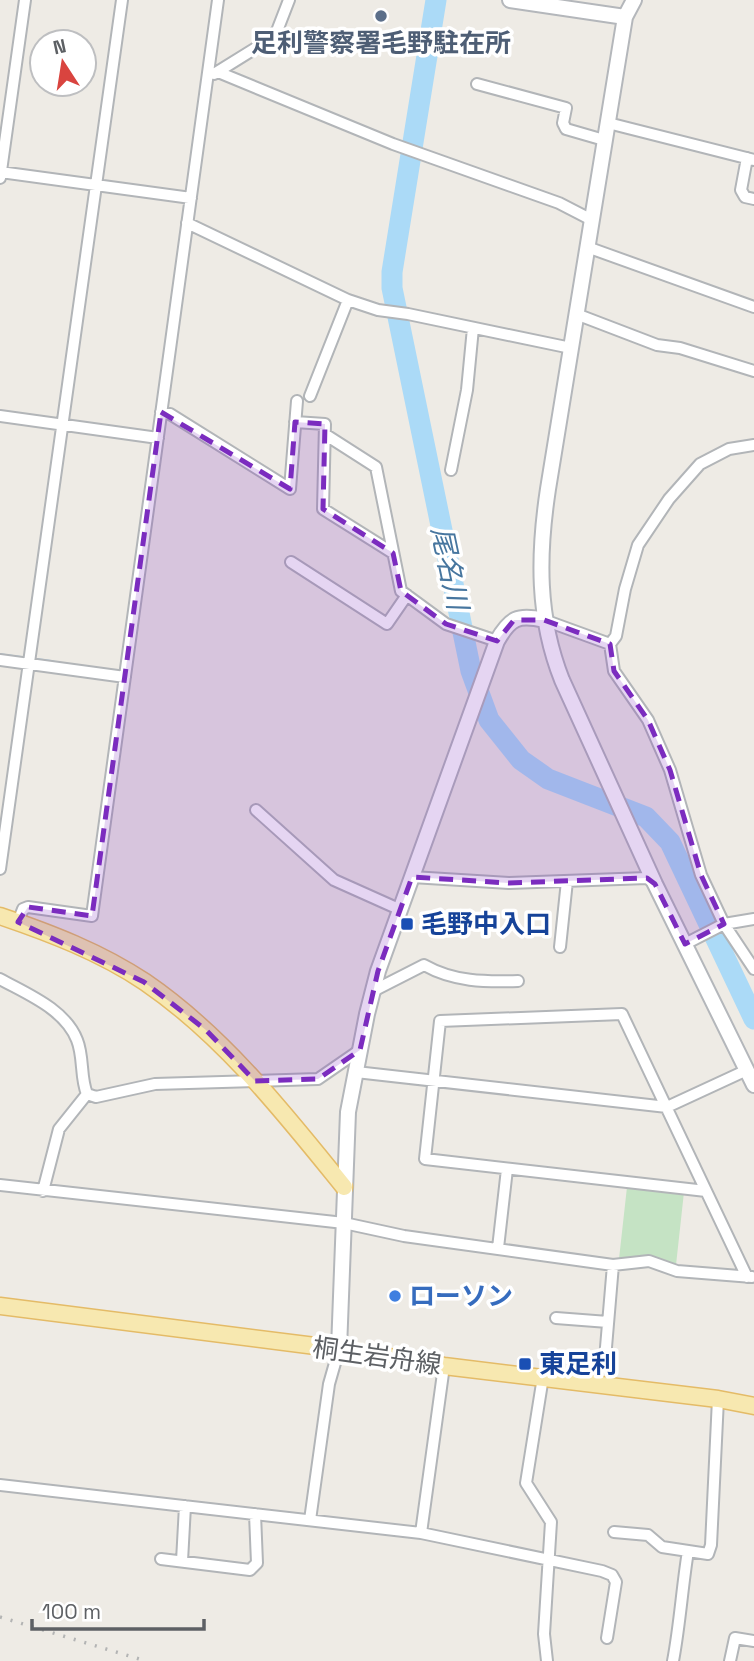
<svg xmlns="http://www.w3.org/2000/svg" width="754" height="1661" viewBox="0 0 754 1661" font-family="'Space Grotesk','Noto Sans JP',sans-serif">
  <rect width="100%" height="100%" fill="#eeebe5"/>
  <path fill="#c5e3c4" d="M627 1187 684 1192 676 1265 649 1257 619 1259Z"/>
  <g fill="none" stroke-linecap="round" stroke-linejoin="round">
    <path stroke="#abdaf7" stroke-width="3.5" d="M0 655 53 662"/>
    <path stroke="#abdaf7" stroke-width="21" d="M436 0 392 272V288L471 671 489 720 521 760 548 779 646 817 670 842 754 1019"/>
    <g stroke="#b2b5b8" stroke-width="14">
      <path id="street" d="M218 72 393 144 559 203 590 219
        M214 74 264 43 277 31 289 0
        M477 84 566 108 563 123 566 129 604 140
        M608 123 754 160
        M747 158 741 190 745 197 754 199
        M0 172 191 198
        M0 178 25 0
        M187 223 348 300 378 310 408 314 571 348
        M587 247 754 307
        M576 314 657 345 680 348 754 371
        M310 396 348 300
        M161 412 170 414 290 489 297 401
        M0 416 158 438
        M295 422 325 424 323 509 393 553
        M326 435 376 467 401 591 446 624 497 641
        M754 445 729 449 700 464 669 499 638 545 625 589 616 636 610 644 614 671 648 720 670 770 701 875 724 924 754 969
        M451 470 467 390 473 328
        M291 562 387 624 407 595
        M544 620 610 644
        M0 660 125 677
        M256 810 334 880 401 910
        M0 869 122 0
        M412 877 509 883 647 878 655 884
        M18 922 23 909 28 907 92 916 218 0
        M685 944 724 924 754 919
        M560 947 567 881
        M0 979C27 994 65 1009 77 1040 84 1057 80 1077 87 1094
        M373 991 424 965C454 982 485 982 518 981
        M356 1072 667 1107 747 1070
        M87 1094 96 1097 155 1084 318 1079 360 1050
        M0 1185 344 1223 404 1236 613 1265 649 1261 677 1271 752 1277
        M43 1191 59 1129 87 1094
        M706 1191 425 1159 440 1021 622 1014 747 1277
        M498 1248 507 1169
        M556 1318 608 1322
        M605 1359 613 1265
        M543 1377 526 1483 551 1522 544 1634 547 1661
        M0 1485 421 1533 602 1571 612 1575 616 1582 607 1638
        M310 1520 329 1384 339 1349
        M614 1532 648 1535 662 1547 708 1554 711 1545 718 1399
        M421 1533 444 1366
        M161 1559 250 1570 257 1563 255 1514
        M182 1561 185 1506
        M673 1661C680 1624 682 1588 688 1551
        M730 1661 735 1638 754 1641"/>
    </g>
    <g stroke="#b4b7bb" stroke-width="18">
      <path id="secondary" d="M510 0 625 17
        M634 0 625 17 548 489C538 555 537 617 562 680L655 884 754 1085
        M339 1349 348 1112 367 1014 378 971 497 641C510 618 518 614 544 620"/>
    </g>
    <g stroke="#e4bb67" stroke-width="19">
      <path id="primary" d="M0 916C50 933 100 952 145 982 224 1036 284 1113 344 1187
        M0 1306 339 1349 444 1366 718 1399 754 1406"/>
    </g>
    <use href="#street" stroke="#fff" stroke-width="10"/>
    <use href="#secondary" stroke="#fff" stroke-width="14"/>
    <use href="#primary" stroke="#f7e8b0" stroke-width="16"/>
    <path stroke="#b3b4b4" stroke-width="3.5" stroke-dasharray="2 9" stroke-linecap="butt" d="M0 1617 146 1661"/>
  </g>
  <path fill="#7b2cbf" fill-opacity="0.2" stroke="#7b2cbf" stroke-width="5" stroke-dasharray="14 9" stroke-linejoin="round" d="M161 412 290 489 295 422 325 424 323 509 393 553 401 591 446 624 497 641 514 620H544L610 644 614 671 648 720 670 770 701 875 724 924 685 944 655 884 647 878 509 883 412 877 378 971 360 1050 318 1079 255 1081 206 1030 144 982 18 922 28 907 92 916Z"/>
  <circle fill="#5c6f8a" stroke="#fff" stroke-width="2.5" cx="381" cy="16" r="7"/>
  <g fill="#1a4fb4" stroke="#fff" stroke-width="2.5">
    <rect x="400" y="917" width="14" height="14" rx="3.5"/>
    <rect x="518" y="1357" width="14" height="14" rx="3.5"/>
  </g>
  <circle fill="#3f7fe0" stroke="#fff" stroke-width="2.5" cx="395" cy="1296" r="7"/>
  <g text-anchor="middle" stroke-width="7" stroke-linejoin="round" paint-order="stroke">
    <g font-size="26" font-weight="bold" fill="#4e5e75" stroke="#fff">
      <text x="381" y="52">足利警察署毛野駐在所</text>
    </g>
    <g font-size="26" font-weight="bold" fill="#164399" stroke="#fff" text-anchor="start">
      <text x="421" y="933">毛野中入口</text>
      <text x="539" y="1373">東足利</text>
    </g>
    <g font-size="26" font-weight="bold" fill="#366cbe" stroke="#fff" text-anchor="start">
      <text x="409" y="1305">ローソン</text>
    </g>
    <g font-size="26" fill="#5d6064" stroke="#fff">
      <text transform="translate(377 1356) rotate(8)" y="9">桐生岩舟線</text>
    </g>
    <g font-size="28" font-style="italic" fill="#47769f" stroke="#fff">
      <text transform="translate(450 568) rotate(78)" y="10">尾名川</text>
    </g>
  </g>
  <g transform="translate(63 63) rotate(348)"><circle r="33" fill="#ffffff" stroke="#bebfc1" stroke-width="2"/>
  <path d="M0-5L12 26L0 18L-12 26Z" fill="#d9443f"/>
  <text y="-10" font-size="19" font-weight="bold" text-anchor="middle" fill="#5d6064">N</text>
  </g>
  <path d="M32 1619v10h172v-10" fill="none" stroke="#5d6064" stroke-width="3.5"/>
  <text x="42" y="1619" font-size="21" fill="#5d6064" stroke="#ffffff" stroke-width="5" paint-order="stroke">100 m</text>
</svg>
